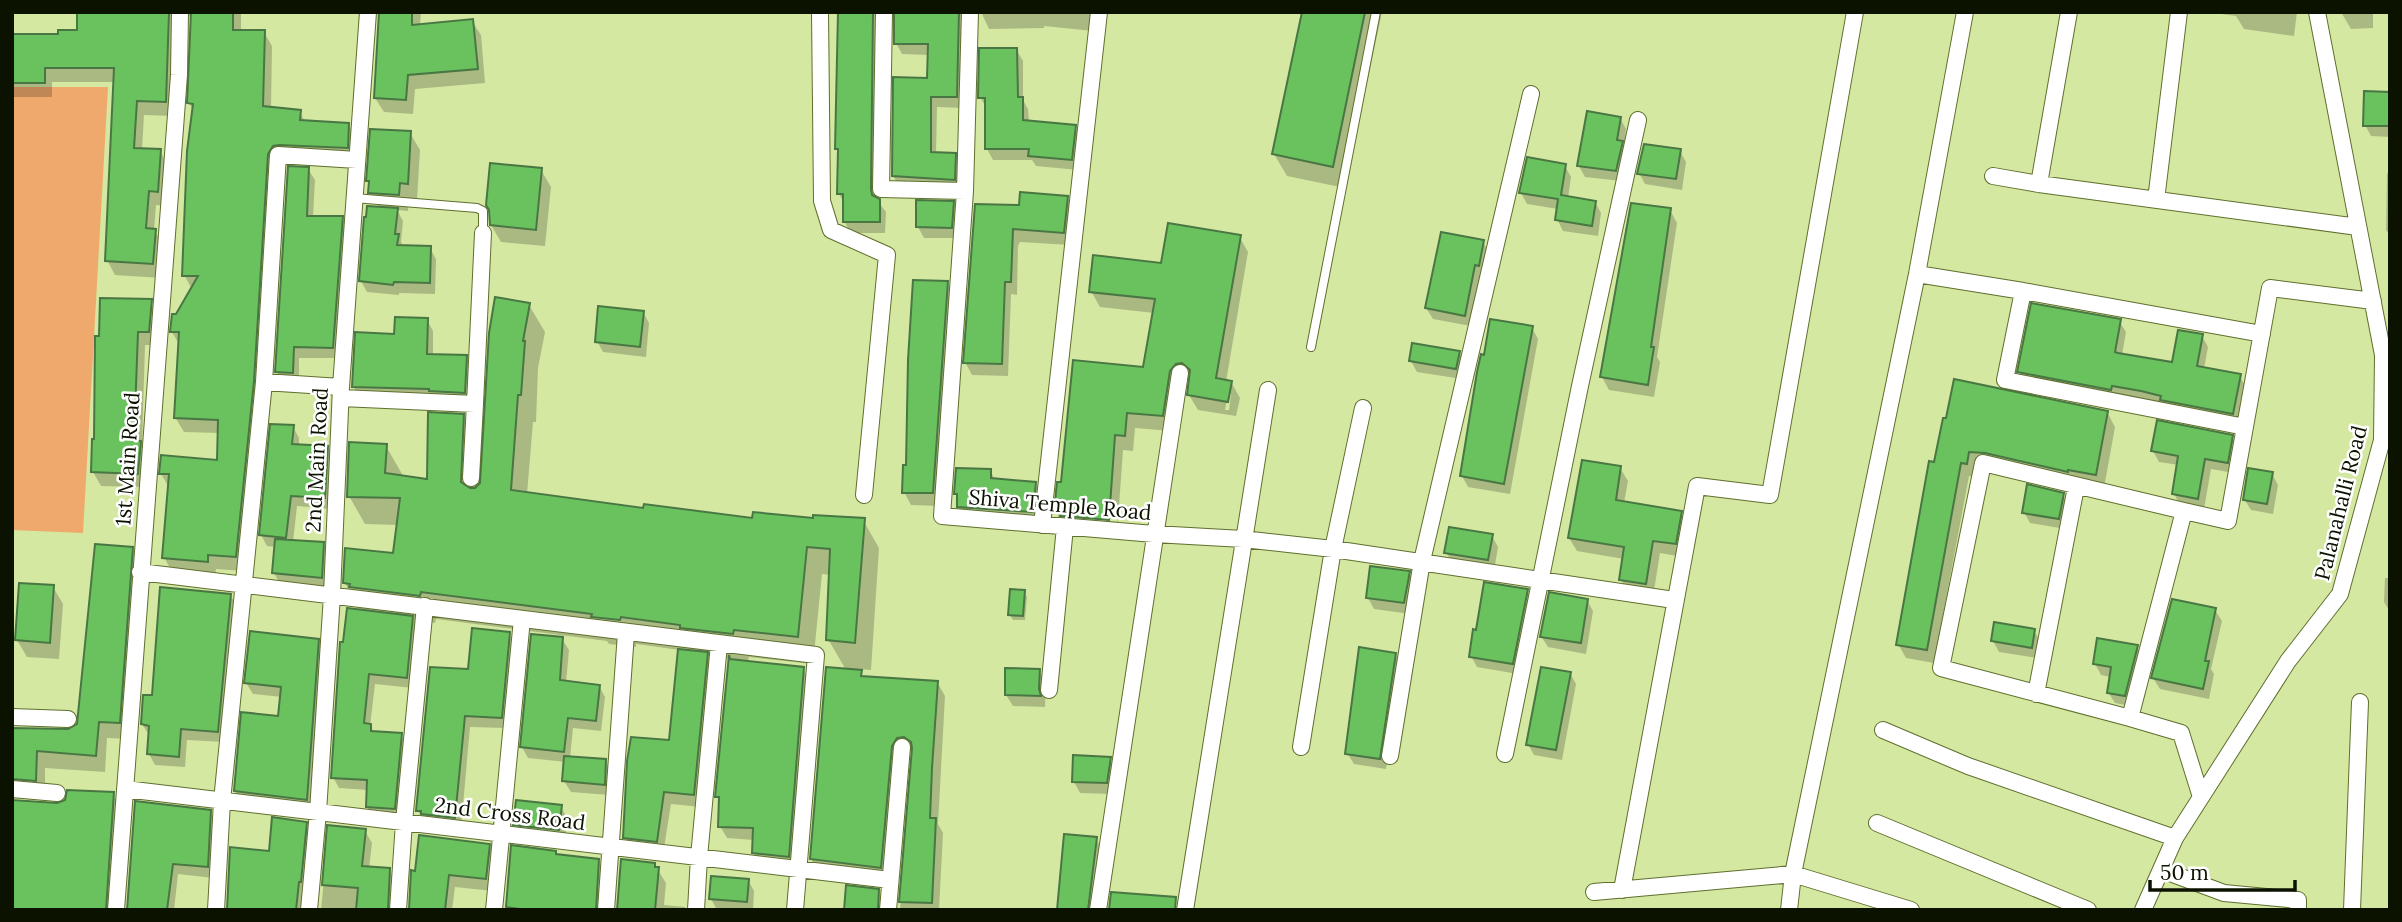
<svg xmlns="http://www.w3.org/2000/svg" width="2402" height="922" viewBox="0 0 2402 922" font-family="Lora,serif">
  <rect width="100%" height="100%" fill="#d4e8a2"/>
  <path fill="#efa96c" d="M12 87H108L83 533 12 530Z"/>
  <path fill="#0003" fill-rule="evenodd" d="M78 12H241V32H264L272 46 271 108 300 112 305 122 348 124 357 139 355 162 281 160 243 571 216 569 215 576 172 572 164 557 170 489 161 474 219 462 220 433 184 432 175 417 180 346 172 332 177 316 192 289 184 275 194 111 189 103 191 16 179 20 174 116 144 115 142 150 160 151 168 166 165 206 156 205 154 230 163 245 161 278 115 275 107 260 115 82H52V97H12V35H59L78 32Z
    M381 12H421L420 26 472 21 481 35 485 83 415 89 413 114 384 112 375 98Z
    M839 12H892L881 17 879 24 876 199 886 212 885 233H851L844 221V203L839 194 840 153 837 148Z
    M892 12H1102L1093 31 1044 26V28L989 29 982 14 977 12 963 108 937 107 936 154H955L961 166 960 191 900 187 893 176 929 79V55L902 54 896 43 895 14Z
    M1304 12H1382L1345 188 1287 176 1274 154Z
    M2206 12H2297L2294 36 2244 29 2236 16Z
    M2341 12H2373V28L2351 29Z
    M1016 49 1023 61V100L1028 109 1029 122 1075 127 1081 138 1078 170 1036 166 1032 160H993L987 149V109L980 97Z
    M2390 94V137L2371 136 2365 125Z
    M1620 118 1626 129 1624 146 1628 153 1622 181 1585 177 1579 166Z
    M410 133 420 150 417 200 409 199 408 211 397 210 403 221 401 242 404 247 430 248 436 259 435 294 399 293V295L367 292 361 281 379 208 370 192 368 181Z
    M1680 151 1686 162 1682 190 1645 184 1639 173Z
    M1565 166 1571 177 1568 198 1595 202 1601 213 1598 236 1563 231 1557 219 1558 209 1527 204 1521 193Z
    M308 169 315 180 313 217 342 218 348 229 339 358H299V383H283L277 372Z
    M541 170 551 187 545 246 501 242 491 225Z
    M2387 173 2390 174V236L2386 230Z
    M1067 197 1074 210 1070 245 1020 242 1018 246 1017 295 1011 294 1008 376 972 375 965 362 1021 206Z
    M953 203 959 214 957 238H924L918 227Z
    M1670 210 1677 223 1657 357 1660 362 1654 397 1609 390 1602 377Z
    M1239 236 1248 252 1226 382H1231L1240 398 1236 416 1198 410 1189 395 1191 378H1184L1171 431 1135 428 1133 451 1123 450 1117 534 1065 527 1056 512 1062 484 1145 369 1154 313 1100 307 1091 291ZM1228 394H1231L1229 410H1225ZM1063 514 1118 519 1117 522 1063 518Z
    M1483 242 1489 253 1471 326 1433 319 1426 308Z
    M947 283 954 295 940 506 911 505 904 492 908 467Z
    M150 301 158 315 156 345H145L142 445 148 456 145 487 101 486 93 472 101 338Z
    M529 305 545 332 538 368 536 422H533L527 494 645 510 754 520H863L879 548 871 670 859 669 864 678 937 682 945 696 938 824 943 833 939 910H900L914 752 906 750 888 882 820 873 811 859 846 670 828 639 831 575 822 574 813 664 749 657 748 662 803 669 810 681 795 869 761 865 754 853V840L727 838 720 826 721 803 717 796 730 659 708 656 714 666 701 807 671 804 663 854 632 850 625 837 670 742 680 650 636 644V647L609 644 607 641 436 619 435 623 414 620 419 629 413 688 375 684 370 726 375 733 401 735 407 746 400 820 374 818 367 807 368 790 339 788 333 777 345 644 361 612 345 583 394 555 398 525 365 524 349 496 386 446 402 474V477L429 481 463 416 479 443 476 490 483 479Z
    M643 312 649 323 646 357 603 352 597 341Z
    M427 320 433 331V356L466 357 472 368 470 404 360 397 353 386 396 336Z
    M2119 321 2126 332 2122 355 2174 364 2202 336 2208 347 2204 369 2239 375 2246 387 2239 424 2026 382 2019 371Z
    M1532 328 1538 339 1510 494 1468 487 1462 476Z
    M1459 352 1466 363 1462 379 1417 372 1411 361Z
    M2107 412 2115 427 2104 488 1995 466 1974 477 1969 476 1934 663 1906 658 1898 644 1944 420Z
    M293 427 299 438V446L327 448 333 459 331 509 297 506 293 542 323 544 329 555 328 589 280 584 274 573 276 547 267 546 261 535Z
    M2232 437 2238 448 2234 473 2211 469 2204 509 2180 505 2174 494 2179 465 2159 462 2153 451Z
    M1620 468 1628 481 1624 503 1681 513 1688 526 1683 557 1660 553 1653 597 1628 593 1621 579 1624 559 1577 551 1569 538Z
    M990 470 995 480 1035 483 1042 494 1038 523 965 517 958 506 959 498 956 493Z
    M2272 474 2278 485 2273 514 2251 510 2244 499Z
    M2063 495 2069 506 2065 529 2030 523 2024 512Z
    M1492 536 1498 547 1494 571 1453 563 1446 552Z
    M132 548 142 565 129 739 107 738 105 772 45 768V797L18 796 12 800V729L68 731 79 725Z
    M1409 573 1415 584 1410 614 1374 609 1368 598Z
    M2385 578H2390V612L2384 602Z
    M53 587 63 604 59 659 27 657 17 640Z
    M1527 590 1533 601 1518 674 1477 667 1471 656Z
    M1024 592 1027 597 1025 620H1013L1010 615Z
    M230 595 237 606 224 742 187 740 185 767 155 765 149 754V735L142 724 153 697Z
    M1587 600 1593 611 1586 654 1548 647 1541 636Z
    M2215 610 2222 621 2211 669 2214 674 2209 699 2160 689 2153 678Z
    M2034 631 2041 642 2038 658 1999 652 1993 641Z
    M509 634 516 645 507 728 470 727 461 828 424 821 417 810 469 671Z
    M562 639 569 650 566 683 599 686 605 697 601 731 573 728 570 758 605 761 612 772 610 795 571 792 564 781 566 762 528 758 522 747Z
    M318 641 324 652 312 810 242 802 235 791 280 718 282 697 253 694 246 683Z
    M2137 647 2143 657 2131 706 2115 703 2108 692 2111 677 2101 675 2095 664Z
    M1395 654 1402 665 1386 769 1354 764 1347 753Z
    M1039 671 1046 682 1045 707 1013 706 1006 695Z
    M1570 673 1576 684 1562 760 1534 755 1528 744Z
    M1110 759 1116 769 1112 794 1080 793 1074 782Z
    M113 794 123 811 116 910H12L56 805Z
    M561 807 567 818 565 840 522 835 515 824Z
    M210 811 216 823 213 878 178 874 174 910H128Z
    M305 823 313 835 306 910H226L232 849 271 853Z
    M329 827 365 831 372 843 369 868 389 870 396 882 394 910H321Z
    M1096 839 1104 853 1096 910H1058Z
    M489 845 496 858 493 891 455 887 452 910H410L413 872Z
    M555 853 557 856 598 861 606 874 604 910H509L508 907Z
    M654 864 666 883 664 905 685 907 686 910H618Z
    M748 880 754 891 753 910H717L711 899Z
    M878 891 886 905V910H846Z"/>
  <path fill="#6ac25f" stroke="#497743" stroke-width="2" d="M77 12H169L166 102 137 101 134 148 161 149 158 192 149 191 146 228 156 229 153 264 105 261 114 68H45V83H12V34H58V30H77Z
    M191 12H233V30H265L263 106 301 110 300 120 349 123 348 148 279 145 273 146 268 154 254 381 236 557 208 555V562L162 558 169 474H159L161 455 217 460 218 420 174 418 179 332H170L172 314H176L198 276H182L187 151 193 104 187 103Z
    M379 12H412V25L473 19 478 69 408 75 406 100 374 98Z
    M838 12H873L871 189 872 195 880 199V222H843V194H837L838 149H835Z
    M894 12H959L957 97H931V152L956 153 955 180 892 176 893 77 927 78 928 44H894Z
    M1302 12H1365L1333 167 1272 154Z
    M979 48H1017L1018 97H1023V120L1076 125 1072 160 1028 156 1029 149H985V98H978Z
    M2364 91 2390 92V126H2363Z
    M1587 111 1621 117 1617 140 1623 141 1616 171 1577 166Z
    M370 129 411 131 408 184 400 183 399 195 368 193 369 181H366Z
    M1644 144 1681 149 1676 179 1637 174Z
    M1527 157 1566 164 1561 195 1596 201 1592 226 1555 220 1558 199 1519 193Z
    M490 163 542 168 536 230 490 225 489 210 486 205Z
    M288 166 309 167 307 216H343L333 348 294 347 293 373 275 372Z
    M1020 192 1068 196 1064 233 1013 229 1011 282H1005L1002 364 963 363 975 204 1019 205Z
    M916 200 954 201 952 228 916 227Z
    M1631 203 1671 208 1651 347H1654L1648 385 1600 377Z
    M367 206 398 208 395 234H399L397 245 431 246 430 283 394 282 393 285 359 281 364 217H366Z
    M1168 223 1241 235 1216 378 1232 381 1228 402 1187 395 1190 370 1182 363 1176 364 1170 371 1163 416 1127 413 1125 436 1115 435 1109 520 1060 516 1061 513 1054 512 1057 482H1061L1073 360 1143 367 1155 299 1089 292 1093 255 1161 263Z
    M1441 232 1484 240 1479 266 1475 265 1465 316 1425 308Z
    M913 280 948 281 933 493H902L903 465H906L908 360Z
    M495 297 530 303 523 341H525L521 395H518L511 490 643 508 644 504 752 518 753 512 813 518V515L865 518 855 643 826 640 830 549 807 547 798 637 734 630 733 634 680 628V625L621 617 620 620 591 617 592 614 421 592 420 596 349 587 350 584 343 583 345 548 393 553 400 498 347 497 349 442 387 444 385 473 427 479 428 412 464 414 461 482 470 488H475L480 483 489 333Z
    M100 298 152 299 149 332H138L134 440 141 441 138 474 91 472 92 439H94L95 336H99Z
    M2031 303 2121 319 2115 352 2118 353 2172 362 2178 330 2203 334 2197 366 2241 374 2233 414 2160 400 2161 396 2141 391 2112 386 2111 390 2017 372Z
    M598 306 644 311 640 347 595 342Z
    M395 317 428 318 427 354 467 355 465 393 429 391V389L352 387 355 332 394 334Z
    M1490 319 1533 326 1504 484 1460 476 1477 372 1481 354 1484 355Z
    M1412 343 1460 351 1456 369 1409 361Z
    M1954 379 2108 411 2096 475 2068 470V472L1985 453 1969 452 1967 464 1961 463 1927 650 1896 645 1929 461 1934 462 1943 418H1946Z
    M2157 420 2233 435 2228 463 2205 459 2198 499 2172 494 2178 456 2151 451Z
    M270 424 294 425 292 444 328 446 325 498 291 496 286 538 259 535Z
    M1582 460 1621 466 1616 500 1682 511 1676 544 1653 541 1646 584 1619 580 1624 547 1568 538Z
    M956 468 991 469V478L1036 482 1033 512 957 507V494H954Z
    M2248 468 2273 472 2267 504 2243 500Z
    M2027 484 2064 493 2059 519 2022 513Z
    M1449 527 1493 534 1488 560 1444 553Z
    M275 539 324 542 322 578 272 573Z
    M95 544 133 547 120 723 99 722 96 756 37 751 36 781 12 779V728L68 729 77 724Z
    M1370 566 1410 571 1404 603 1366 598Z
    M1484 582 1528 589 1513 664 1469 657 1473 629 1476 630Z
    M19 583 54 585 50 643 15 640Z
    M160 587 231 594 218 732 181 729 179 757 147 754 149 726 141 724 143 695H152Z
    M1010 589 1025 590 1023 616 1008 615Z
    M1549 592 1588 599 1581 643 1540 637Z
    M2172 599 2216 608 2205 661H2209L2203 689 2151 678Z
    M347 608 413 616 407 678 369 674 364 723 371 724V731L402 733 395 809 366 807 367 780 331 778 340 642H343Z
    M1994 622 2035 629 2032 648 1991 641Z
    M472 628 510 632 502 718 465 716 455 818 421 814V811H416L430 667 468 669Z
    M250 631 319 639 307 800 234 791 241 712 278 716 281 687 244 683Z
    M531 634 563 637 560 680 600 685 596 721 568 718 564 752 520 747Z
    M2097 638 2138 645 2125 696 2107 693 2111 667 2093 664Z
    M1359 647 1396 653 1380 759 1345 754Z
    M678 649 708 652 694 795 664 792 657 842 623 838 627 761 631 737 669 740Z
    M729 655 730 659 804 667 789 857 752 853 753 828 718 827 719 797H715Z
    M826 667 862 670 861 676 938 681 932 768 930 818H936L932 903 899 902 912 748 911 742 904 737 897 738 892 746 881 868 810 859Z
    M1541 667 1571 672 1556 750 1526 745Z
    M1005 668 1040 669 1039 689 1041 696 1005 695Z
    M1073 755 1111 757 1107 783 1072 782Z
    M564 756 606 759 605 785 562 781Z
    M67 790 114 792 106 910H12V800L57 803 65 800Z
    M516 800 562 805 559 830 513 825Z
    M135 801 211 810 208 867 173 864 167 910H127Z
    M272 817 307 822 301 882H299L296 910H227L230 847 269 851Z
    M327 825 366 829 362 866 390 868 388 910H356L358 888 322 885Z
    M1064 834 1097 837 1088 910H1057Z
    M419 835 490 844 486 879 449 875 445 910H409L411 870 415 871Z
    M511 845 556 851V854L599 859 596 910H527L506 907Z
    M621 859 655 863V867H659L655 910H617Z
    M711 876 749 879 747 902 709 899Z
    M846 885 879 889 878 910H844Z
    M1111 892 1176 897 1175 910H1109Z"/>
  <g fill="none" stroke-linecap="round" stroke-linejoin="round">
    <g stroke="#5f6f2d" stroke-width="10">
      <path id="service" d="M354 198 477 208 483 211V233
        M1311 347 1376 12"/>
    </g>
    <g stroke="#5f6f2d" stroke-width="18">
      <path id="minor" d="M820 12 822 201 831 230 887 255 864 495
        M884 12 881 189 965 191
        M970 12 965 191 942 516 1154 534 1243 539 1333 549 1674 600
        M1993 176 2039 184 2358 227
        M2039 184 2069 12
        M2156 200 2179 12
        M1917 274 2023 291
        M264 382 278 155 357 160
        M341 398 475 404 483 233
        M2245 427 2005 380 2023 291 2262 334
        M471 478 475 404
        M2184 511 2228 521 2270 288 2373 301
        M1042 525 1099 12
        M140 572 816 655 795 910
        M1049 690 1065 527
        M2036 694 2076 487
        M12 717 68 719
        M2130 718 1941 668 1983 463 2184 511 2130 718 2181 733 2201 797
        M1883 730 1968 766 2175 838
        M1301 747 1333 549 1363 408
        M1505 754 1580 386 1638 120
        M1390 756 1422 561 1531 94
        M12 789 57 793
        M125 789 890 880
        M1877 823 2088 910
        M2162 870 2224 893 2298 900V910
        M1622 890 1697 486 1770 495 1855 12
        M1594 892 1793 874 1789 910
        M116 910 179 75 180 12
        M216 910 222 801 264 382 341 387
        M309 910 318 812 332 595 341 387 368 12
        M398 910 404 822 425 606
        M494 910 522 619
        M606 910 626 633
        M696 910 699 857 719 644
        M888 910 902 747
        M1098 910 1180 373
        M1185 910 1268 390
        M1911 910 1793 874 1917 274 1965 12
        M2143 910 2175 838 2288 661 2340 594 2382 440 2383 355 2317 12
        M2352 910 2360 702"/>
    </g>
    <use href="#service" stroke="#fff" stroke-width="8"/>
    <use href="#minor" stroke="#fff" stroke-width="16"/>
  </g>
  <g text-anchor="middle" stroke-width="5" stroke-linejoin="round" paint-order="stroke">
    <g font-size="21" fill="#0c1200" stroke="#fff">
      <text transform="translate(128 459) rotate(-86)" y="7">1st Main Road</text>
      <text transform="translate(317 460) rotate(-87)" y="7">2nd Main Road</text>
      <text transform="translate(2341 503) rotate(-76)" y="7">Palanahalli Road</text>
      <text transform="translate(1060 505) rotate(5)" y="7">Shiva Temple Road</text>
      <text transform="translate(510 814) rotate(7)" y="7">2nd Cross Road</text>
    </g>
  </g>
  <rect width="2402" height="922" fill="none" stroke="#0c1200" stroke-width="28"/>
  <path d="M2150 880v10h145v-10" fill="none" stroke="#0c1200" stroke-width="3.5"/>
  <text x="2160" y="880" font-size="21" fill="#0c1200" stroke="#ffffff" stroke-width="5" paint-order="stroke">50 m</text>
</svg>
